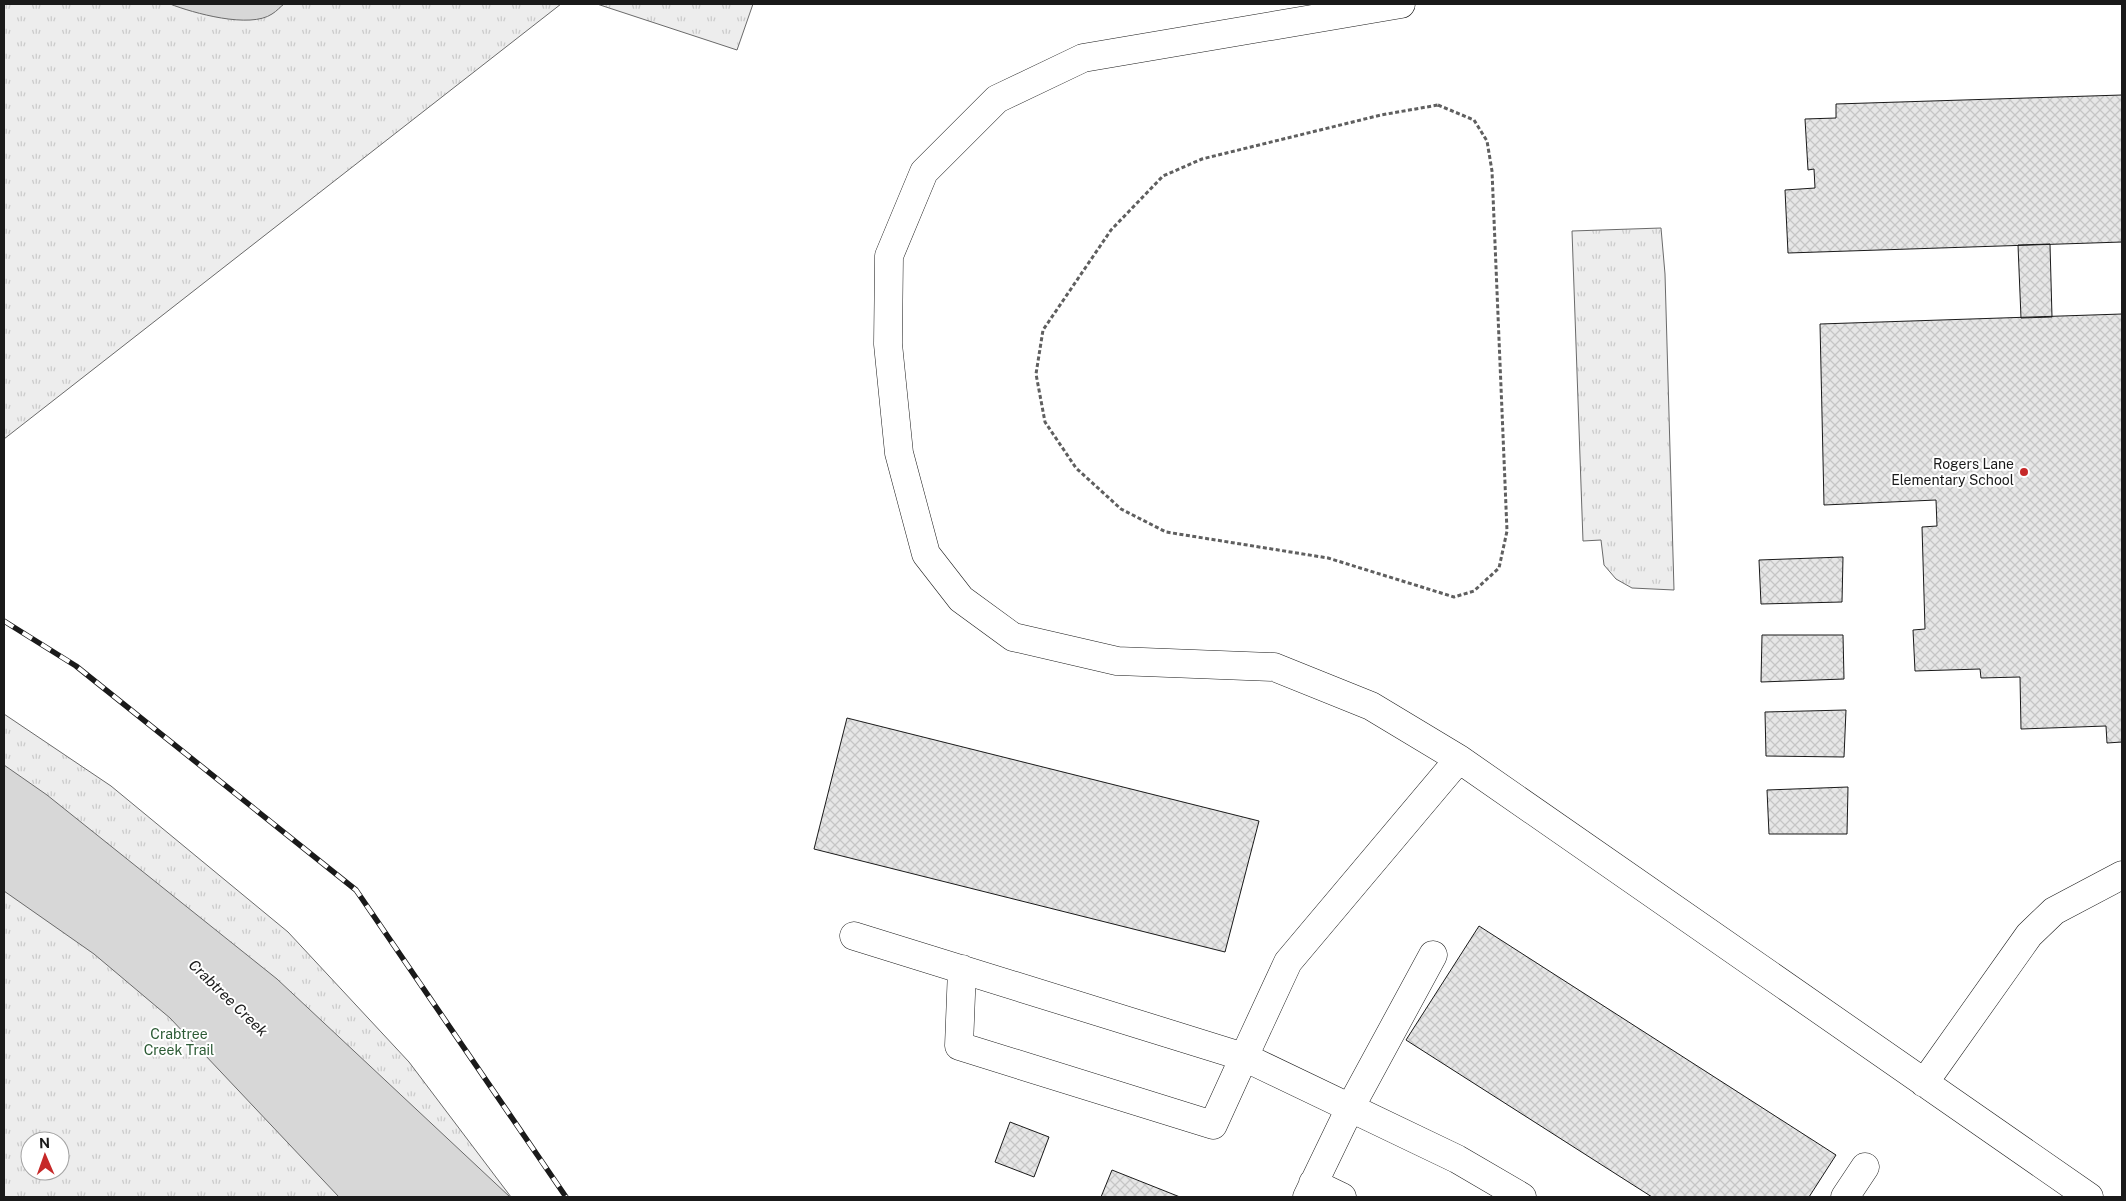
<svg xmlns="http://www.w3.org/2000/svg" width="2126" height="1201" viewBox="0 0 2126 1201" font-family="'Public Sans',sans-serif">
  <defs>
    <pattern id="park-tufts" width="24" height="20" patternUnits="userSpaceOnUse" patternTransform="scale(1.25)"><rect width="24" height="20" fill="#ededed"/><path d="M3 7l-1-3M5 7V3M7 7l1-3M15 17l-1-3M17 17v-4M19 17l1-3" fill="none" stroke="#cbcbcb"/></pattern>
    <pattern id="building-cross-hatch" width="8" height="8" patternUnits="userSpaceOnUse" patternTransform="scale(1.25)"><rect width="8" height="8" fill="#e6e6e6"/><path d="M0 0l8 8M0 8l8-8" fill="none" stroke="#c5c5c5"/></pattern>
  </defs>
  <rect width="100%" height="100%" fill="#fff"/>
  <path fill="url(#park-tufts)" stroke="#6a6a6a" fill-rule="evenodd" d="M4 4H561L4 439Z
    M597 4H753L737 50Z
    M1661 228 1665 274 1674 590 1632 588 1616 579 1604 565 1601 540 1583 541 1572 231Z
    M4 714 111 786 288 932 409 1062 511 1197H4ZM30 1141H60V1171H30Z"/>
  <path fill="#d7d7d7" stroke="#6a6a6a" d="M170 4H284C280 7 277 11 272 14 250 29 193 13 170 4Z
    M4 765 47 795 277 979 510 1197H339L170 1018 94 954 4 891Z"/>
  <path fill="url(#building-cross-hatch)" stroke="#1a1a1a" d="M2122 95V242L1788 253 1785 190 1815 188 1814 169 1808 170 1805 119 1836 118V104Z
    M2050 244 2052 317 2021 318 2018 245Z
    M2122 314V742L2107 743 2106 726 2021 729 2020 677 1981 678 1980 669 1915 671 1913 630 1925 629 1922 527 1937 526 1936 500 1824 505 1820 324Z
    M1843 557 1842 602 1761 604 1759 560Z
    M1762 635H1843L1844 679 1761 682Z
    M1846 710 1844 757 1766 756 1765 712Z
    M847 718 1259 821 1225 952 814 849Z
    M1848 787 1847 834H1769L1767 790Z
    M1479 926 1836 1155 1809 1197H1652L1406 1040Z
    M1010 1122 1049 1137 1034 1177 995 1162Z
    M1112 1170 1180 1197H1101Z"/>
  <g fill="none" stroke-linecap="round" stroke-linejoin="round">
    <g stroke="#1a1a1a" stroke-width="29">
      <path id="minor" d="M1401 4 1083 58 997 99 924 172 889 256 888 344 899 453 926 554 961 599 1013 637 1117 661 1274 667 1371 706 1459 759 2089 1197
        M854 936 1244 1057 1288 962 1459 759
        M962 969 959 1046 1213 1125 1244 1057 1457 1159 1522 1197
        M1924 1083 2029 935 2054 911 2122 875
        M1313 1183 1342 1197
        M1307 1197 1350 1108 1433 955
        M1845 1197 1865 1167"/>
    </g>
    <path stroke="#5f5f5f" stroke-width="3" stroke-dasharray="4 2.5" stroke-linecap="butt" d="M1438 105 1474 120 1487 141 1492 171 1507 531 1499 568 1474 591 1454 597 1328 558 1166 532 1121 509 1076 468 1045 422 1036 374 1043 330 1111 230 1163 176 1202 159 1381 115Z"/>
    <use href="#minor" stroke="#fff" stroke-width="28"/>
    <g stroke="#1a1a1a" stroke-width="5.5">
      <path id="rail" d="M4 621 76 666 356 890 566 1197"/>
    </g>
    <use href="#rail" stroke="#fff" stroke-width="4" stroke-dasharray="11" stroke-linecap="butt"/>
  </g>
  <circle fill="#c62828" stroke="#fff" stroke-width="2" cx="2024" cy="472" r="5"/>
  <g text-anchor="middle" stroke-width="4" stroke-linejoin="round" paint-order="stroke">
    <g font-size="14" fill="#1a1a1a" stroke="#fff" text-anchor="end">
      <text x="2014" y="469">Rogers Lane<tspan x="2014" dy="16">Elementary School</tspan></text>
    </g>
    <g font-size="14" fill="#2b5a34" stroke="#fff">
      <text x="179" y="1039">Crabtree<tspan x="179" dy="16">Creek Trail</tspan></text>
    </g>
    <g font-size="15" font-style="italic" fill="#1a1a1a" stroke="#fff">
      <text transform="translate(228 998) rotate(44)" y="5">Crabtree Creek</text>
    </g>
  </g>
  <rect width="2126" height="1201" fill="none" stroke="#1a1a1a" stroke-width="10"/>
  <g transform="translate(45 1156) rotate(358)"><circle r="24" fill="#ffffff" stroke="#a3a3a3"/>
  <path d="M0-4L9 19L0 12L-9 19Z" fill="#c62828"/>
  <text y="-8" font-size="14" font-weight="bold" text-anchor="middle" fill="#1a1a1a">N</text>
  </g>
</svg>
